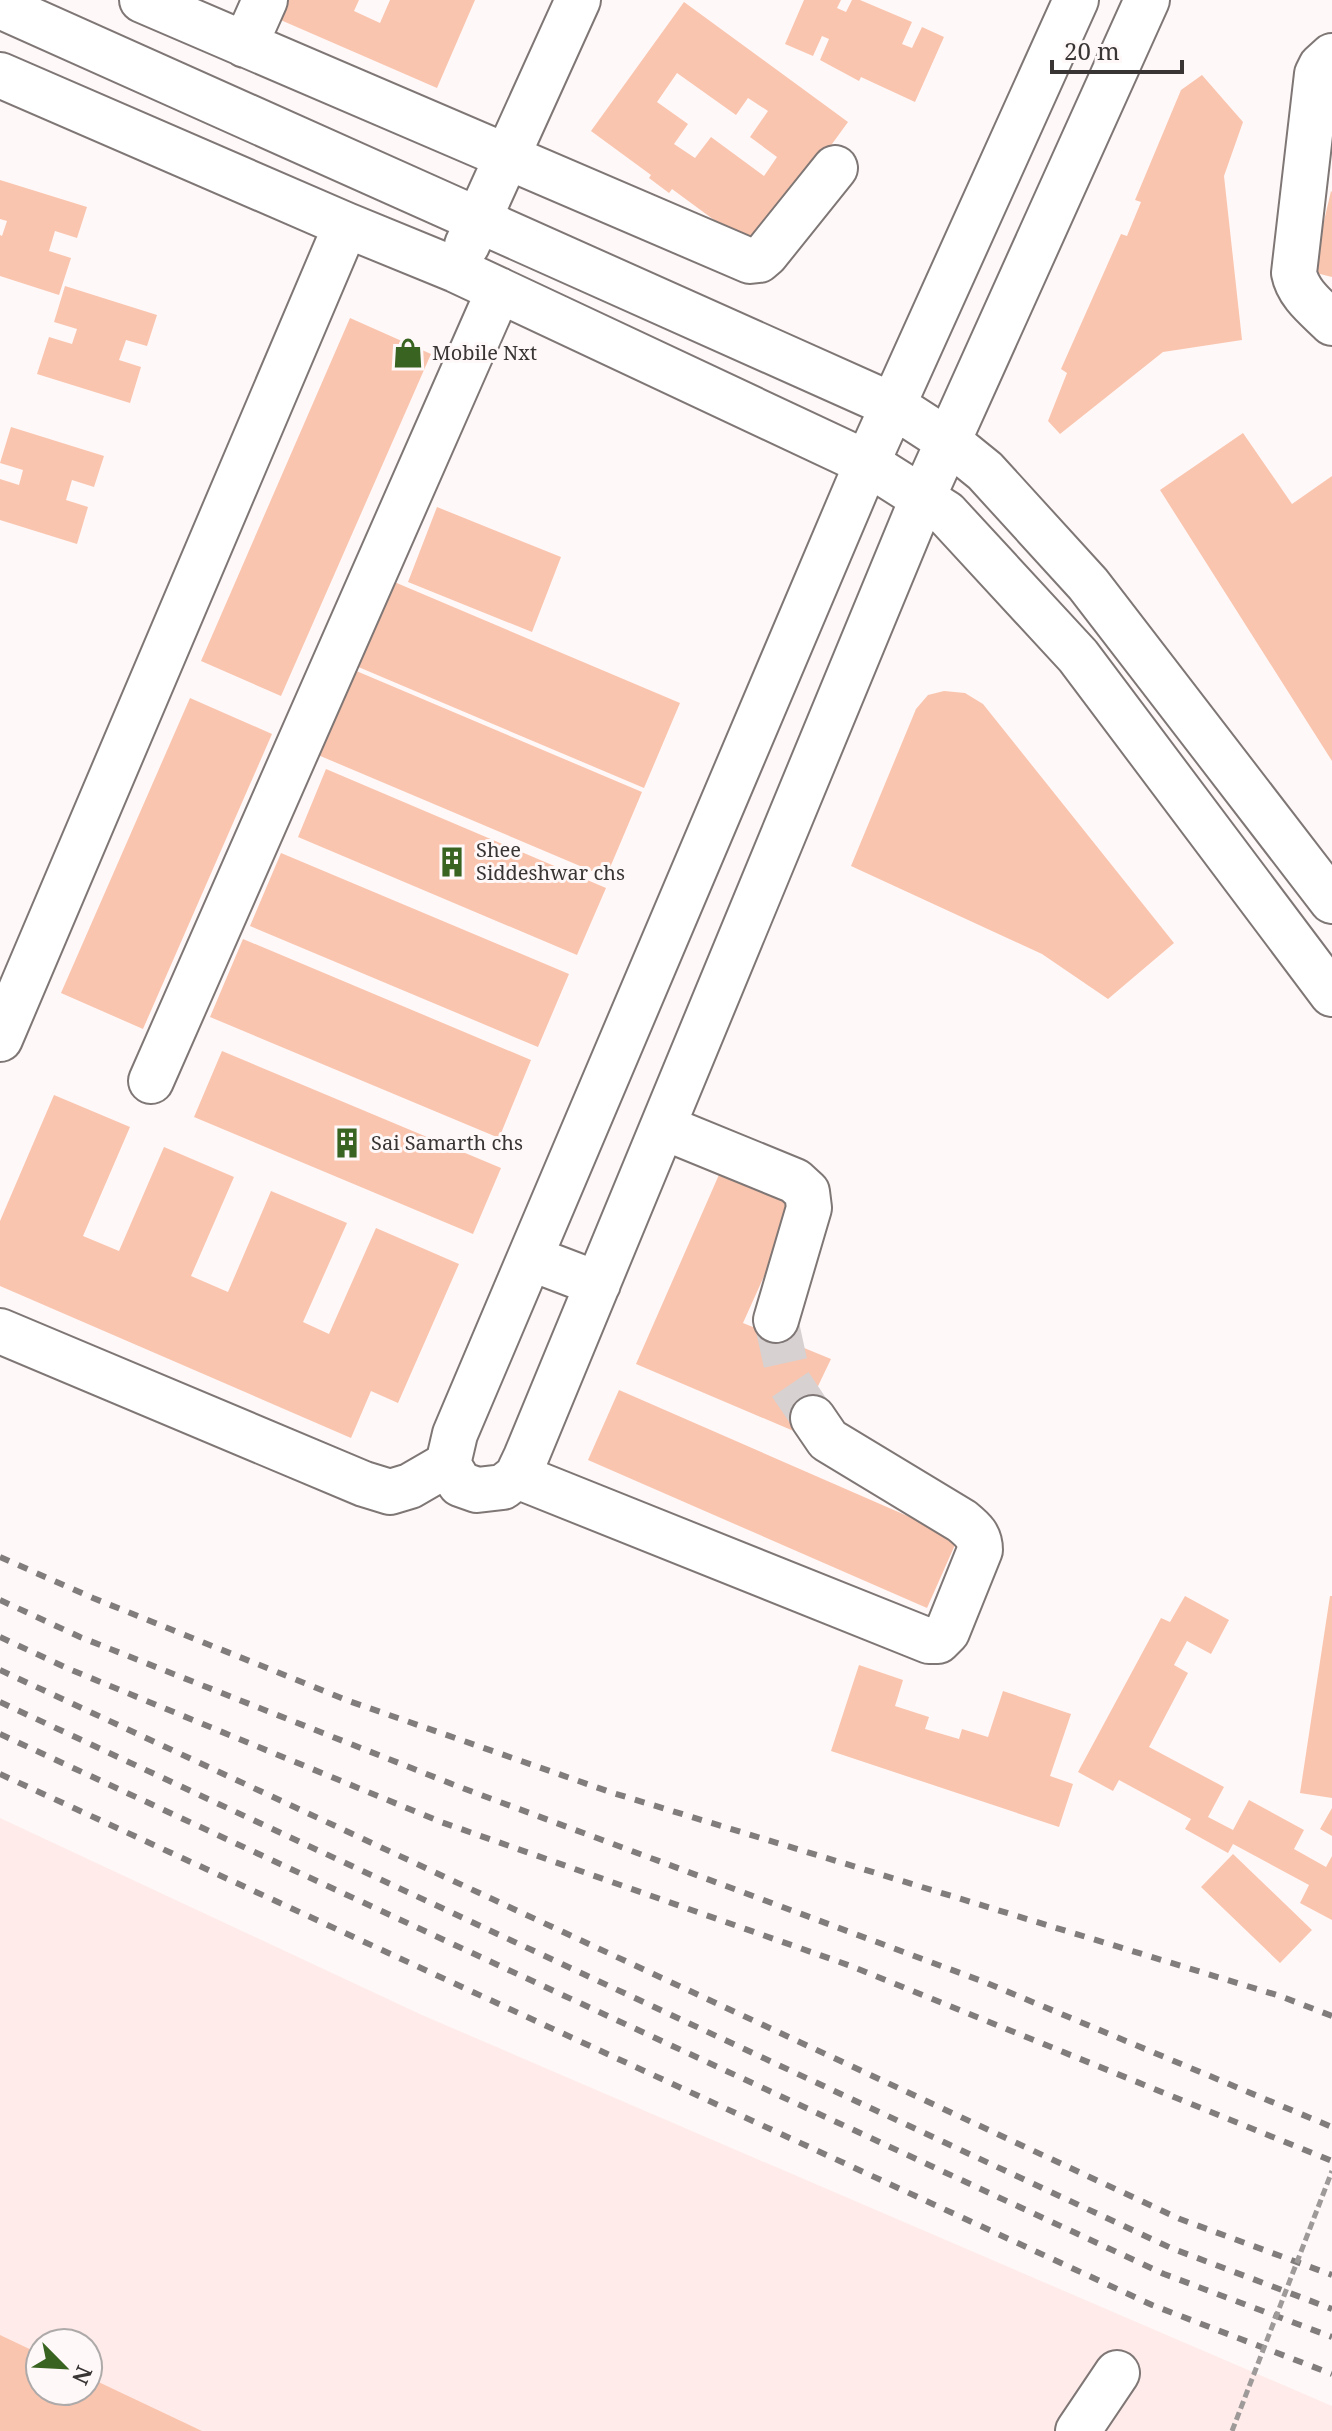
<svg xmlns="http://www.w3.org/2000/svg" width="1332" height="2431" viewBox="0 0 1332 2431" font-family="'Noto Serif',serif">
  <rect width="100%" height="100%" fill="#fef8f8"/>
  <path fill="#ffecea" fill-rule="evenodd" d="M0 1818 422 2015 1332 2406V2431H0ZM40 2343H88V2391H40Z"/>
  <path fill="#fac5ae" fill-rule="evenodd" d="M283 0H359L354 11 380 23 390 0H475L437 88 276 18Z
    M804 0H841L837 8 846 12 852 0H860L912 22 902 44 912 48 922 27 944 37 915 102 861 77 859 81 820 60 829 39 822 36 813 56 785 44Z
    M684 2 848 122 755 250 672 189 669 193 649 178 651 175 591 131ZM677 73 736 115 748 98 768 111 750 137 777 157 764 176 711 137 695 158 674 144 688 124 657 102Z
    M1202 75 1243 122 1224 176 1242 340 1163 352 1060 434 1048 421 1067 373 1061 369 1121 234 1127 236 1141 202 1135 200 1181 90Z
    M0 180 87 207 77 238 55 231 49 251 71 258 59 295 0 276V235L2 236 7 221 0 219Z
    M1331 191 1332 192V277L1312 272Z
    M65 286 157 315 147 346 126 340 119 360 141 367 130 403 37 374 49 337 72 344 77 329 54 322Z
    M350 318 431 354 281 696 201 661Z
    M11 427 104 456 94 487 72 480 66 500 88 507 77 544 0 520V479L19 485 23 470 0 463Z
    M1243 433 1292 504 1332 476V761L1160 490Z
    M437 507 561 557 532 632 408 582Z
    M392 581 680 703 644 788 356 666Z
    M354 670 642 792 606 877 318 755Z
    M944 691 965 693 983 704 1174 943 1108 999 1042 954 851 866 916 709 928 695Z
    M190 698 272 734 143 1029 61 993Z
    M326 769 606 888 577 955 298 837Z
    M281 853 569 974 538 1047 250 926Z
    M243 939 531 1060 499 1138 210 1017Z
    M222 1051 501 1168 473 1234 194 1117Z
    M54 1095 130 1127 83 1236 119 1251 164 1147 234 1177 191 1276 228 1292 271 1191 347 1223 303 1322 329 1334 376 1228 459 1264 398 1403 371 1391 351 1438 0 1286V1221Z
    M725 1161 801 1194 743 1323 831 1359 796 1432 636 1364Z
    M619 1390 958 1538 927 1608 588 1460Z
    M1185 1596 1229 1620 1211 1654 1187 1641 1174 1665 1188 1673 1149 1747 1224 1787 1208 1817 1233 1830 1249 1800 1304 1830 1294 1849 1326 1867 1332 1856V1920L1300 1903 1309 1885 1233 1844 1228 1853 1185 1829 1191 1819 1119 1780 1113 1791 1078 1772 1161 1618 1170 1622Z
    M1330 1596H1332V1798L1300 1793Z
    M859 1665 903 1680 895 1706 929 1717 925 1729 959 1739 962 1729 988 1737 1003 1691 1071 1714 1050 1776 1073 1784 1059 1827 831 1751Z
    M1332 1808V1836L1320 1829Z
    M1233 1854 1312 1930 1280 1963 1201 1887Z
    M0 2335 40 2354V2391H88V2377L202 2431H0Z"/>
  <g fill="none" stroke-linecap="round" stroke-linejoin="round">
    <path stroke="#d7d1d1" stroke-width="44" stroke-dasharray="44 22" stroke-linecap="butt" d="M776 1320 790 1384 813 1418"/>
    <g stroke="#7f7776" stroke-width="48">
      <path id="minor" d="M142 0 750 261 759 260 766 254 835 168
        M1076 0 867 463 455 1434 448 1464 460 1484 477 1490 503 1487 517 1476 526 1457 923 497 1147 0
        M0 6 894 406 948 441 985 471 1088 584 1332 901
        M245 45 265 0
        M1332 56 1321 66 1317 74 1294 273C1298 294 1317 308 1332 323
        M0 75 346 225 456 270 867 463 946 513 1078 656 1332 994
        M467 245 578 0
        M0 1039 346 225
        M151 1081 499 290
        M663 1127 795 1181 807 1192 809 1208 776 1320
        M530 1258 598 1284
        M0 1331 364 1484 390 1492 410 1486 448 1464
        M517 1476 929 1641H938L947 1632 980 1550C980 1536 973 1530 962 1521L828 1440 813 1418
        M1078 2431 1117 2373"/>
    </g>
    <use href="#minor" stroke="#fff" stroke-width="44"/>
    <path stroke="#827d7d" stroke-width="6" stroke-dasharray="10 10" stroke-linecap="butt" d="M0 1557 93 1598 349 1701 613 1793 1280 1996 1332 2016
      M0 1600 80 1637 457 1786 987 1983 1332 2127
      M0 1637 69 1669 441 1822 851 1966 1332 2161
      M0 1670 1180 2219 1332 2275
      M0 1702 1171 2248 1332 2309
      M0 1734 1164 2274 1332 2337
      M0 1774 1152 2305 1332 2374"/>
    <path stroke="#9f9a9a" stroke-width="5" stroke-dasharray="8 4" stroke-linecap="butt" d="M1232 2431 1332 2171"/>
  </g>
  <defs>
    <g id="shop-bare" transform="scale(2.4)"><path d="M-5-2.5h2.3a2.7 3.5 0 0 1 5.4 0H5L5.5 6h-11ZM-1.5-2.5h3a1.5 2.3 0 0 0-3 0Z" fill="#386320" stroke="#fef8f8" stroke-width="2.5" paint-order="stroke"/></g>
    <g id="building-bare" transform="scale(2.4)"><path d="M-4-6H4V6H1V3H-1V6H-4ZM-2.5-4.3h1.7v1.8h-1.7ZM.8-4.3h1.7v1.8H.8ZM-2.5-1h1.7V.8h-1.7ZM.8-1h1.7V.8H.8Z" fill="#386320" stroke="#fef8f8" stroke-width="2.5" paint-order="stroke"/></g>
  </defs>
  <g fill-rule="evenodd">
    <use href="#shop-bare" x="408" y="353"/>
    <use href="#building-bare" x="452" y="862"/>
    <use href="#building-bare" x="347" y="1143"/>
  </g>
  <g text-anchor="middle" stroke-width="6" stroke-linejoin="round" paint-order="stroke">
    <g font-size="20" fill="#393535" stroke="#fef8f8" text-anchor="start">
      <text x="432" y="360">Mobile Nxt</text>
      <text x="476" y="857">Shee<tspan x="476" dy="23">Siddeshwar chs</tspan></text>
      <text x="371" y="1150">Sai Samarth chs</text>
    </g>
  </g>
  <g transform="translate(64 2367) rotate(114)"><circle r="38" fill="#fef8f8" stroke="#afaaaa" stroke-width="2"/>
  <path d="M0-6L14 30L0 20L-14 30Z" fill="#386320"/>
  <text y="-12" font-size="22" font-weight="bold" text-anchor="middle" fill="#393535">N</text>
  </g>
  <path d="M1052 60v12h130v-12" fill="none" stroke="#393535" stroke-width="4"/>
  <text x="1064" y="60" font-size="24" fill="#393535" stroke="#fef8f8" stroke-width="6" paint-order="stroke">20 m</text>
</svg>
